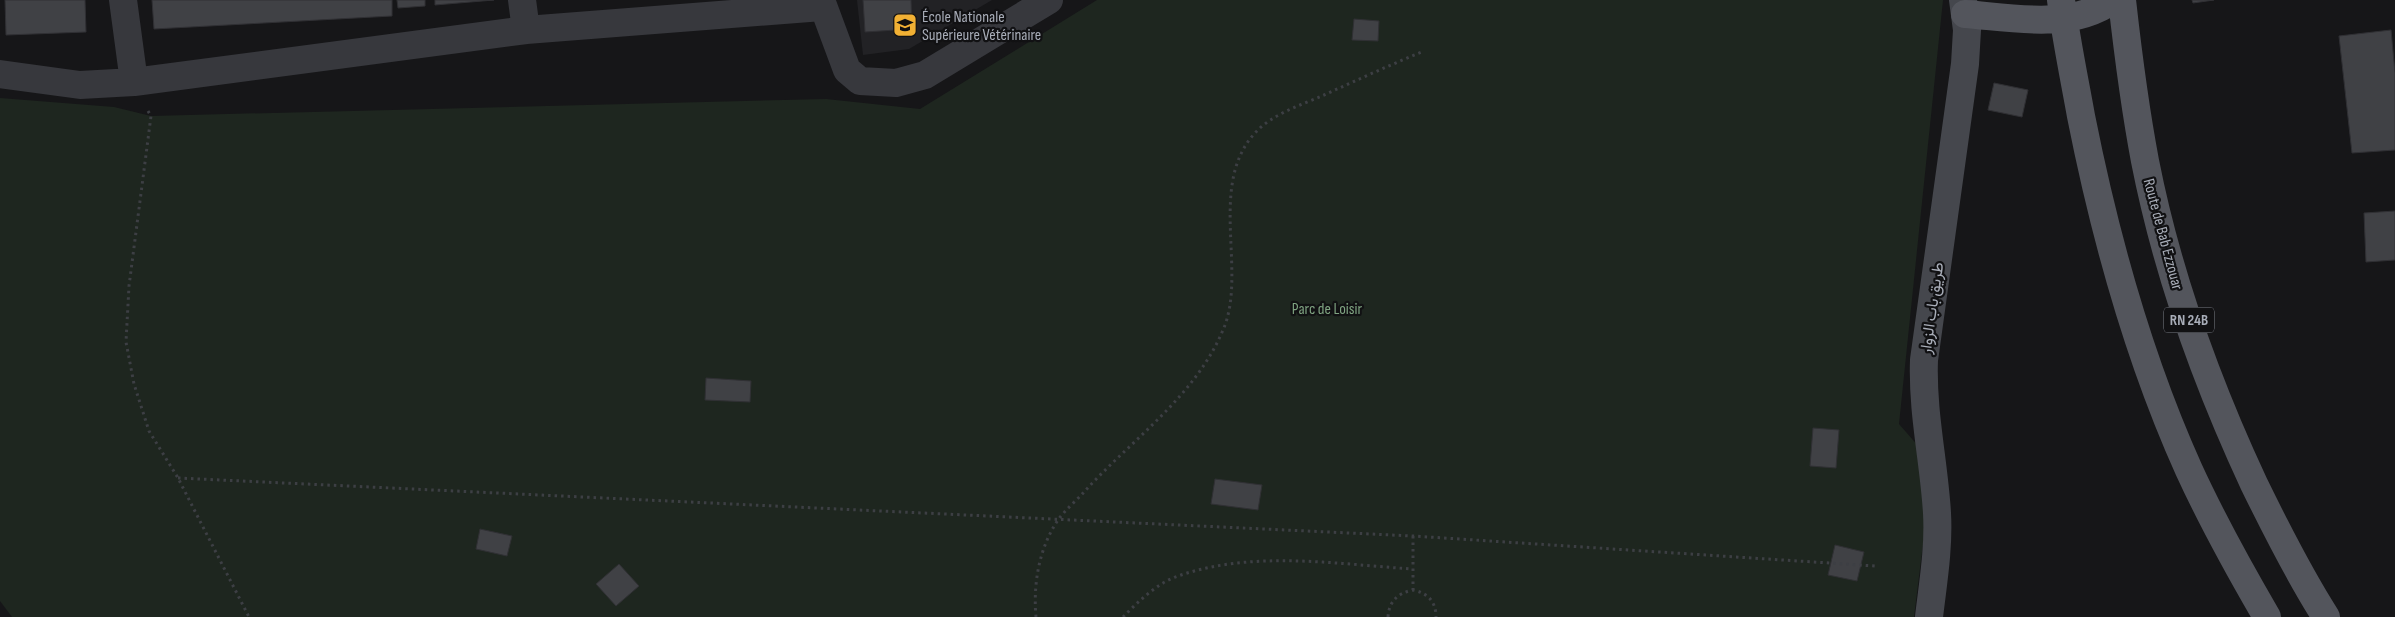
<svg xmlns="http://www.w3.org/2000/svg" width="2395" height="617" viewBox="0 0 2395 617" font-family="'Sofia Sans Condensed',Vazirmatn,sans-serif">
  <rect width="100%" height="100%" fill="#161618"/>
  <path fill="#222225" d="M857 0H992L909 49 863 55Z"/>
  <path fill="#1e261f" d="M1097 0H1943L1899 424 1933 463 1914 617H12L0 601V98L114 107 151 116 826 99 920 109Z"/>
  <path fill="#404145" stroke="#303034" d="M5 0H85L86 32 6 35Z
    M152 0H392V16L154 29Z
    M397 0H425V6L398 8Z
    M435 0H494L435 5Z
    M863 0H911L912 29 865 32Z
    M2192 0H2214L2193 3Z
    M1354 19 1379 21 1378 41 1352 40Z
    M2391 30 2395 73V150L2352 153 2339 36Z
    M1994 83 2028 90 2022 117 1988 110Z
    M2395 211V260L2366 262 2364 213Z
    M706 378 751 381 750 402 705 400Z
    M1813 428 1839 430 1836 468 1810 466Z
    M1215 479 1262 485 1258 510 1211 504Z
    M480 529 512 536 507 556 476 549Z
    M1835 545 1864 552 1857 581 1828 575Z
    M619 564 639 586 616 606 596 584Z"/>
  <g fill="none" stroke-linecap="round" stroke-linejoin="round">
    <path stroke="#3d3f44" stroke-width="3" stroke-dasharray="2.5 4" stroke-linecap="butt" d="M148 111 151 116 129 286 126 342 134 384 149 431 178 478 249 617
      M178 478 1413 536 1875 566
      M1413 536V590
      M1036 617C1033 584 1039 548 1058 520 1065 510 1076 501 1084 492 1131 440 1195 397 1223 330 1248 273 1207 185 1255 133 1272 114 1301 105 1324 95 1357 80 1390 65 1424 51
      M1123 617C1138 602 1157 583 1178 576 1253 550 1335 564 1412 569
      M1388 617C1389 601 1398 593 1413 590 1428 593 1436 602 1436 617"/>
    <path stroke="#37383d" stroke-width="28" d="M123 0 134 82
      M522 0 526 30
      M821 0 847 70 860 81 896 83 925 75 1049 0
      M0 74 80 85 134 82 526 30 822 7"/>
    <path stroke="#45474d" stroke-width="28" d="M1929 617C1933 583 1939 548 1937 513 1934 462 1922 412 1924 360L1965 64 1967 30 1963 0"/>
    <path stroke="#53555c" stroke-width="28" d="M2061 0C2066 39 2074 77 2081 116 2105 237 2138 357 2189 470 2212 520 2239 569 2267 617
      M2122 0C2128 54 2135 108 2145 161 2167 273 2206 381 2254 484 2276 529 2299 575 2326 617
      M1965 14C2014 18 2070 30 2113 0"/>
  </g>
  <defs>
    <g id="university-square" transform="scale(1.25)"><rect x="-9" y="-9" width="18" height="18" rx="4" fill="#f2b134" stroke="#111113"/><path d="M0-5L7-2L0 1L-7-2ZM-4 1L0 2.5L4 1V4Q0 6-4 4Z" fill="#111"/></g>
  </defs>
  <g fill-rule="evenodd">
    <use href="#university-square" x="905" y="25"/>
  </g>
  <g text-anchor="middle" stroke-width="4.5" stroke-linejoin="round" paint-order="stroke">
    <rect fill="#111113" stroke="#7b7e86" stroke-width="1" x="2164" y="307.5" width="50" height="25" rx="4"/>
    <g font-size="15" font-weight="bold" fill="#a8adb8">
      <text x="2189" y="325">RN 24B</text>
    </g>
    <g font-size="16" fill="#a8adb8" stroke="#111113" text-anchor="start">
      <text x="922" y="22">École Nationale<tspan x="922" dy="18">Supérieure Vétérinaire</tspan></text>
    </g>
    <g font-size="16" fill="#a8adb8" stroke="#111113">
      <text transform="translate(2164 234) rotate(75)" y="6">Route de Bab Ezzouar</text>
      <text transform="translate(1931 308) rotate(-82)" y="6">طريق باب الزوار</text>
    </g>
    <g font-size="16" fill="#7fa381" stroke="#111113">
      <text x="1327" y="314">Parc de Loisir</text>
    </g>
  </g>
</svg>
